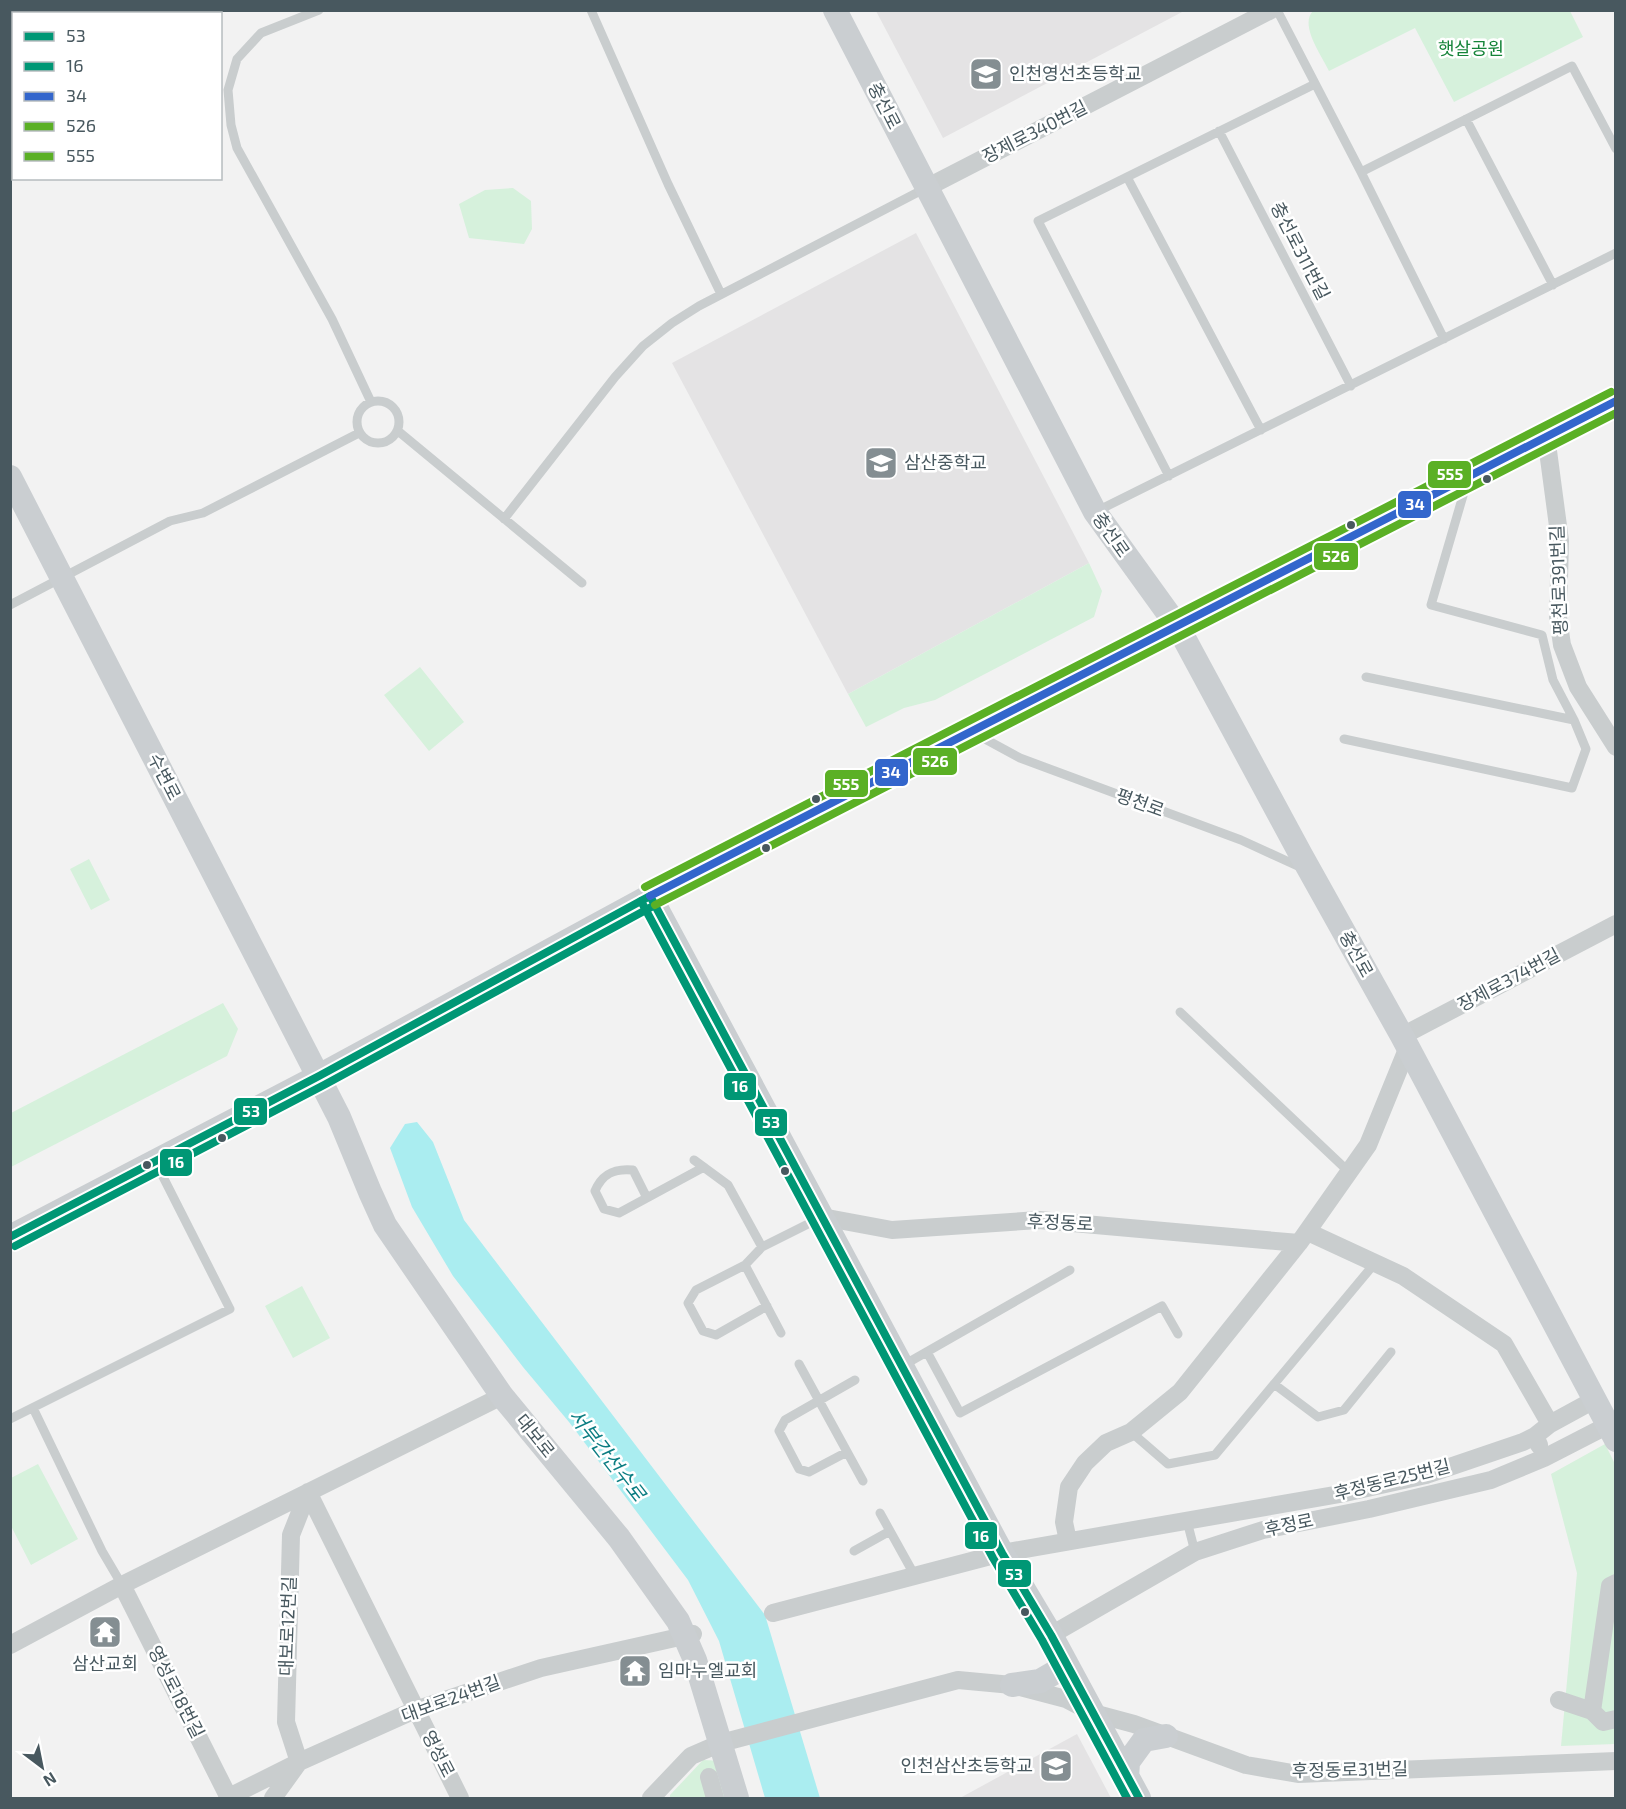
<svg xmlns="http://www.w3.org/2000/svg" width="1626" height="1809" viewBox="0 0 1626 1809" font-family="'Exo 2','Noto Sans KR',sans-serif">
  <rect width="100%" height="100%" fill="#f2f2f2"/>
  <path fill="#e4e3e4" d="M876 11H1184L943 138Z
    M916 233 1089 563 848 694 672 363Z
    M1077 1734 1111 1798H960Z"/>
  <path fill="#d6f1dc" d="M11 10H57V11L52 13 14 14 13 38 11 40Z
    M1570 11 1583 37 1454 102 1415 28 1329 71C1322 56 1299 25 1313 11Z
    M513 188 531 201 532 229 524 244 469 238 459 204 485 190Z
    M1089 563 1102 591 1094 617 935 700 904 708 866 727 848 694Z
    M420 667 464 722 429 751 384 695Z
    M89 859 110 900 91 910 70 869Z
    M223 1003 238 1029 227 1056 11 1167V1113Z
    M302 1286 330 1338 293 1358 265 1306Z
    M1605 1444 1615 1464V1744L1561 1746 1577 1573 1551 1474Z
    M38 1464 78 1539 31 1565 11 1526V1478Z
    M703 1760 723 1761 733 1798H670V1795Z"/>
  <path fill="#aaedf0" d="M417 1122 433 1142 464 1220 765 1615 820 1798H765L719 1641 688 1580 569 1422 523 1367 453 1276 412 1207 390 1148 405 1124Z"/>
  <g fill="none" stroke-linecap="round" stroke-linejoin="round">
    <path stroke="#c9cdce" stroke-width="9" d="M319 10 261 33 237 59 228 90 231 125 237 148 332 319 371 402
      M591 10 668 184 721 294
      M1277 10 1361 172 1444 339
      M1466 119 1553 285
      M1219 131 1351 386
      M1361 172 1572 66 1616 149
      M1127 177 1261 430
      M357 422a21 21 0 1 1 42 0a21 21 0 1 1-42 0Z
      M398 431 582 583
      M1169 476 1038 221 1315 84
      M1097 511 1616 253
      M504 519 615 377 643 346 672 323 699 306 926 188
      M10 605 170 521 203 513 359 433
      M1366 677 1574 720 1553 680 1542 635 1431 605 1467 482
      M974 733 1020 758 1241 840 1302 868
      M1344 739 1572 788 1586 749 1574 720
      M1180 1012 1349 1172
      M694 1160 728 1185 762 1247
      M647 1198 633 1170C614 1168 602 1174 595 1191L604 1209 619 1213 704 1167
      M745 1265 696 1290 688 1303 703 1331 716 1335 767 1306
      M781 1333 745 1265 762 1247 822 1217
      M927 1352 960 1413 1162 1306 1178 1334
      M799 1364 863 1481
      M902 1366 1070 1270
      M1274 1384 1318 1417 1344 1410 1391 1352
      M33 1408 102 1551 122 1585
      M10 1419 230 1309 155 1161
      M1131 1432 1168 1464 1215 1455 1375 1263
      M847 1452 809 1472 799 1469 779 1431 785 1420 855 1380
      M880 1513 915 1576
      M1187 1521 1195 1552
      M854 1551 890 1531"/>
    <path stroke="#c9cdce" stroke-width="18" d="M926 188 1271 10
      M1546 436 1560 541 1558 617 1562 645 1578 687 1616 747
      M1402 1036 1616 924
      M822 1217 892 1230 1039 1220 1299 1243
      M1308 1232 1403 1276 1504 1344 1550 1424 1535 1436 1539 1445
      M1550 1424 1594 1400
      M308 1492 460 1798
      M1068 1541 1064 1522 1069 1487 1085 1463 1106 1443 1131 1432 1180 1392 1299 1243 1368 1145 1408 1047
      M122 1585 229 1798
      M773 1613 1002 1553 1340 1494 1426 1475 1523 1442 1535 1436
      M1051 1635 1195 1552 1263 1530 1369 1509 1491 1480 1544 1458 1616 1421
      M10 1645 122 1585 502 1396
      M1559 1700 1592 1711 1603 1722 1616 1719
      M1592 1711 1610 1586 1616 1583
      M709 1777 715 1798
      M227 1798 299 1762 415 1710 541 1668 693 1634
      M273 1798 299 1762 286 1722 291 1535 308 1492
      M651 1798 691 1756 721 1743 958 1680 1012 1685 1066 1699 1093 1713 1134 1724 1246 1765 1298 1774 1616 1761"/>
    <path stroke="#caced1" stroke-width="24" d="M835 10 1095 512 1178 627 1301 855 1402 1036 1616 1440
      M10 477 339 1117 370 1192 385 1225 502 1396 619 1538 678 1621 695 1660 737 1798
      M650 896 1002 1553 1051 1635 1139 1798
      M10 1237 319 1076 650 896 1178 627 1616 401
      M1012 1685 1040 1681 1059 1670 1060 1652
      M1127 1778 1128 1762 1144 1740 1166 1736"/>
    <g stroke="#fff" stroke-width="12">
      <path id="bus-1" d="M650 896 1002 1553 1051 1635 1139 1798
        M10 1237 319 1076 650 896"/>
    </g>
    <g stroke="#fff" stroke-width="12">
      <path id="bus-2" d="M641 901 993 1558 1042 1640 1127 1798
        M15 1246 324 1085 655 905"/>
    </g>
    <g stroke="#fff" stroke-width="12">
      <path id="bus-3" d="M650 896 1616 401"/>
    </g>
    <g stroke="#fff" stroke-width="12">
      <path id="bus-4" d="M655 905 1616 413"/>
    </g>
    <g stroke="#fff" stroke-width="12">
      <path id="bus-5" d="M645 887 1611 392"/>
    </g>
    <use href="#bus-1" stroke="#009775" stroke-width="8"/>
    <use href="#bus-2" stroke="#009775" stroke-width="8"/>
    <use href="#bus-3" stroke="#36c" stroke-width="8"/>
    <use href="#bus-4" stroke="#5bb025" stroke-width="8"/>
    <use href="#bus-5" stroke="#5bb025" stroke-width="8"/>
  </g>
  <defs>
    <g id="school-square" transform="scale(1.725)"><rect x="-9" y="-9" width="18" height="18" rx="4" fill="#848e92" stroke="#fff"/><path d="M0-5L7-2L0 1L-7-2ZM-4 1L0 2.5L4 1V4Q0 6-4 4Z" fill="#fff"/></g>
    <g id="temple-square" transform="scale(1.725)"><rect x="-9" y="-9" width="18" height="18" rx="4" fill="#848e92" stroke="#fff"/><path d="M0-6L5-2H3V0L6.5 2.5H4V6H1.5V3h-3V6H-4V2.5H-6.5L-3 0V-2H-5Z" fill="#fff"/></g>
  </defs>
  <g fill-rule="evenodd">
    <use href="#school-square" x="986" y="74"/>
    <use href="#school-square" x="881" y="463"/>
    <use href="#temple-square" x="105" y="1632"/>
    <use href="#temple-square" x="635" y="1671"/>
    <use href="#school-square" x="1056" y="1766"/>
  </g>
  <g fill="#48585f" stroke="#fff" stroke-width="2">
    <circle cx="1487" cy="479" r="5"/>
    <circle cx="1351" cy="525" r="5"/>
    <circle cx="816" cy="799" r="5"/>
    <circle cx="766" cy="848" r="5"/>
    <circle cx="222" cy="1138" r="5"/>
    <circle cx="147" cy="1165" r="5"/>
    <circle cx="785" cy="1171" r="5"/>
    <circle cx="1025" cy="1612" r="5"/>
  </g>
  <g text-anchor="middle" stroke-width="5" stroke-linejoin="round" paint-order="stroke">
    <g font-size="18" fill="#158439" stroke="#fff">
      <text x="1471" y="55">햇살공원</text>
    </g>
    <g font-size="18" fill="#48585f" stroke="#fff" text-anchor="start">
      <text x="1009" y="80">인천영선초등학교</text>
      <text x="904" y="469">삼산중학교</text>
      <text x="105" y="1670" text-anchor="middle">삼산교회</text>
      <text x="658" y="1677">임마누엘교회</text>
      <text x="1033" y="1772" text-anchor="end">인천삼산초등학교</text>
    </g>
    <g font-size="18" fill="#48585f" stroke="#fff">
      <text transform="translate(884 106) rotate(63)" y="6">충선로</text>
      <text transform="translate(1035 132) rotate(-27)" y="6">장제로340번길</text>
      <text transform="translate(1300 251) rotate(63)" y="6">충선로311번길</text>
      <text transform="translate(1111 535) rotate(55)" y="6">충선로</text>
      <text transform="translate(1559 580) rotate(-92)" y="6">평천로391번길</text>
      <text transform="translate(164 777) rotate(63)" y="6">수변로</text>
      <text transform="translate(1140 803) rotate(20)" y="6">평천로</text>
      <text transform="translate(1356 954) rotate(61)" y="6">충선로</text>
      <text transform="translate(1509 980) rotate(-28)" y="6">장제로374번길</text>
      <text transform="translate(1060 1223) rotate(3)" y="6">후정동로</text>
      <text transform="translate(535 1436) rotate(51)" y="6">대보로</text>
      <text transform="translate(1392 1480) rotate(-14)" y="6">후정동로25번길</text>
      <text transform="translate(1289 1525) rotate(-12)" y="6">후정로</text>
      <text transform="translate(288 1626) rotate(-88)" y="6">대보로12번길</text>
      <text transform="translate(176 1692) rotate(63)" y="6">영성로18번길</text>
      <text transform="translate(451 1699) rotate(-20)" y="6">대보로24번길</text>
      <text transform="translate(438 1754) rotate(63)" y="6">영성로</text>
      <text transform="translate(1350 1770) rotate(-1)" y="6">후정동로31번길</text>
    </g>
    <g font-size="20" font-style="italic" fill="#0b7d82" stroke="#fff">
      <text transform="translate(607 1455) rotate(52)" y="7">서부간선수로</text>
    </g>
  </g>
  <g stroke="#fff" stroke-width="2">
    <rect x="1427" y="460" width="45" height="29" rx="6" fill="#5bb025"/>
    <rect x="1397" y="490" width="35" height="29" rx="6" fill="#36c"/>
    <rect x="1313" y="542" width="46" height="29" rx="6" fill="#5bb025"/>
    <rect x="912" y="747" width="46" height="29" rx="6" fill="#5bb025"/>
    <rect x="874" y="758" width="35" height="29" rx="6" fill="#36c"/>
    <rect x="824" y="769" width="45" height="29" rx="6" fill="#5bb025"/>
    <rect x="723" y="1072" width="34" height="29" rx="6" fill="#009775"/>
    <rect x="233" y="1097" width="35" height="29" rx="6" fill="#009775"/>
    <rect x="754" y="1108" width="34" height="29" rx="6" fill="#009775"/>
    <rect x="159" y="1148" width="34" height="29" rx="6" fill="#009775"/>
    <rect x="964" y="1521" width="34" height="29" rx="6" fill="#009775"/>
    <rect x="997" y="1559" width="35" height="29" rx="6" fill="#009775"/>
  </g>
  <g font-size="16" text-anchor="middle" font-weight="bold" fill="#fff">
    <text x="1450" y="480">555</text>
    <text x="1415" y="510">34</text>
    <text x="1336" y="562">526</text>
    <text x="935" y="767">526</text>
    <text x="891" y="778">34</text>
    <text x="846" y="790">555</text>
    <text x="740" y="1092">16</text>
    <text x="251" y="1117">53</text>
    <text x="771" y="1128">53</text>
    <text x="176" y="1168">16</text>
    <text x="981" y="1542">16</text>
    <text x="1014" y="1580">53</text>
  </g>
  <rect width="1626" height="1809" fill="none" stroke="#48585f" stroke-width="24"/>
  <rect x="12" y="12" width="210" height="168" fill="#ffffff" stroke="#b6bcbf" stroke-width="1.5"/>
  <rect x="24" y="32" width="30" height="9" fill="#009775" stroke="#b6bcbf" stroke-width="1.5"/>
  <text x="66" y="42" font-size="18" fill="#48585f">53</text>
  <rect x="24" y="62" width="30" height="9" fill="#009775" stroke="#b6bcbf" stroke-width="1.5"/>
  <text x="66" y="72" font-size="18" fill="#48585f">16</text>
  <rect x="24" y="92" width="30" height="9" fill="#3366cc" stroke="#b6bcbf" stroke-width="1.5"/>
  <text x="66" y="102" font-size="18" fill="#48585f">34</text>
  <rect x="24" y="122" width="30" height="9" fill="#5bb025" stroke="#b6bcbf" stroke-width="1.5"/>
  <text x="66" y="132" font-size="18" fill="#48585f">526</text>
  <rect x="24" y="152" width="30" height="9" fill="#5bb025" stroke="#b6bcbf" stroke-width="1.5"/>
  <text x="66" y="162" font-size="18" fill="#48585f">555</text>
  <g transform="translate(42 1767) rotate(148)" stroke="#ffffff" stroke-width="4.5" paint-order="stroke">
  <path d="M0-4.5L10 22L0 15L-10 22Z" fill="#48585f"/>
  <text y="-9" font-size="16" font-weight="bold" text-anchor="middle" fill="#48585f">N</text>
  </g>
</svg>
